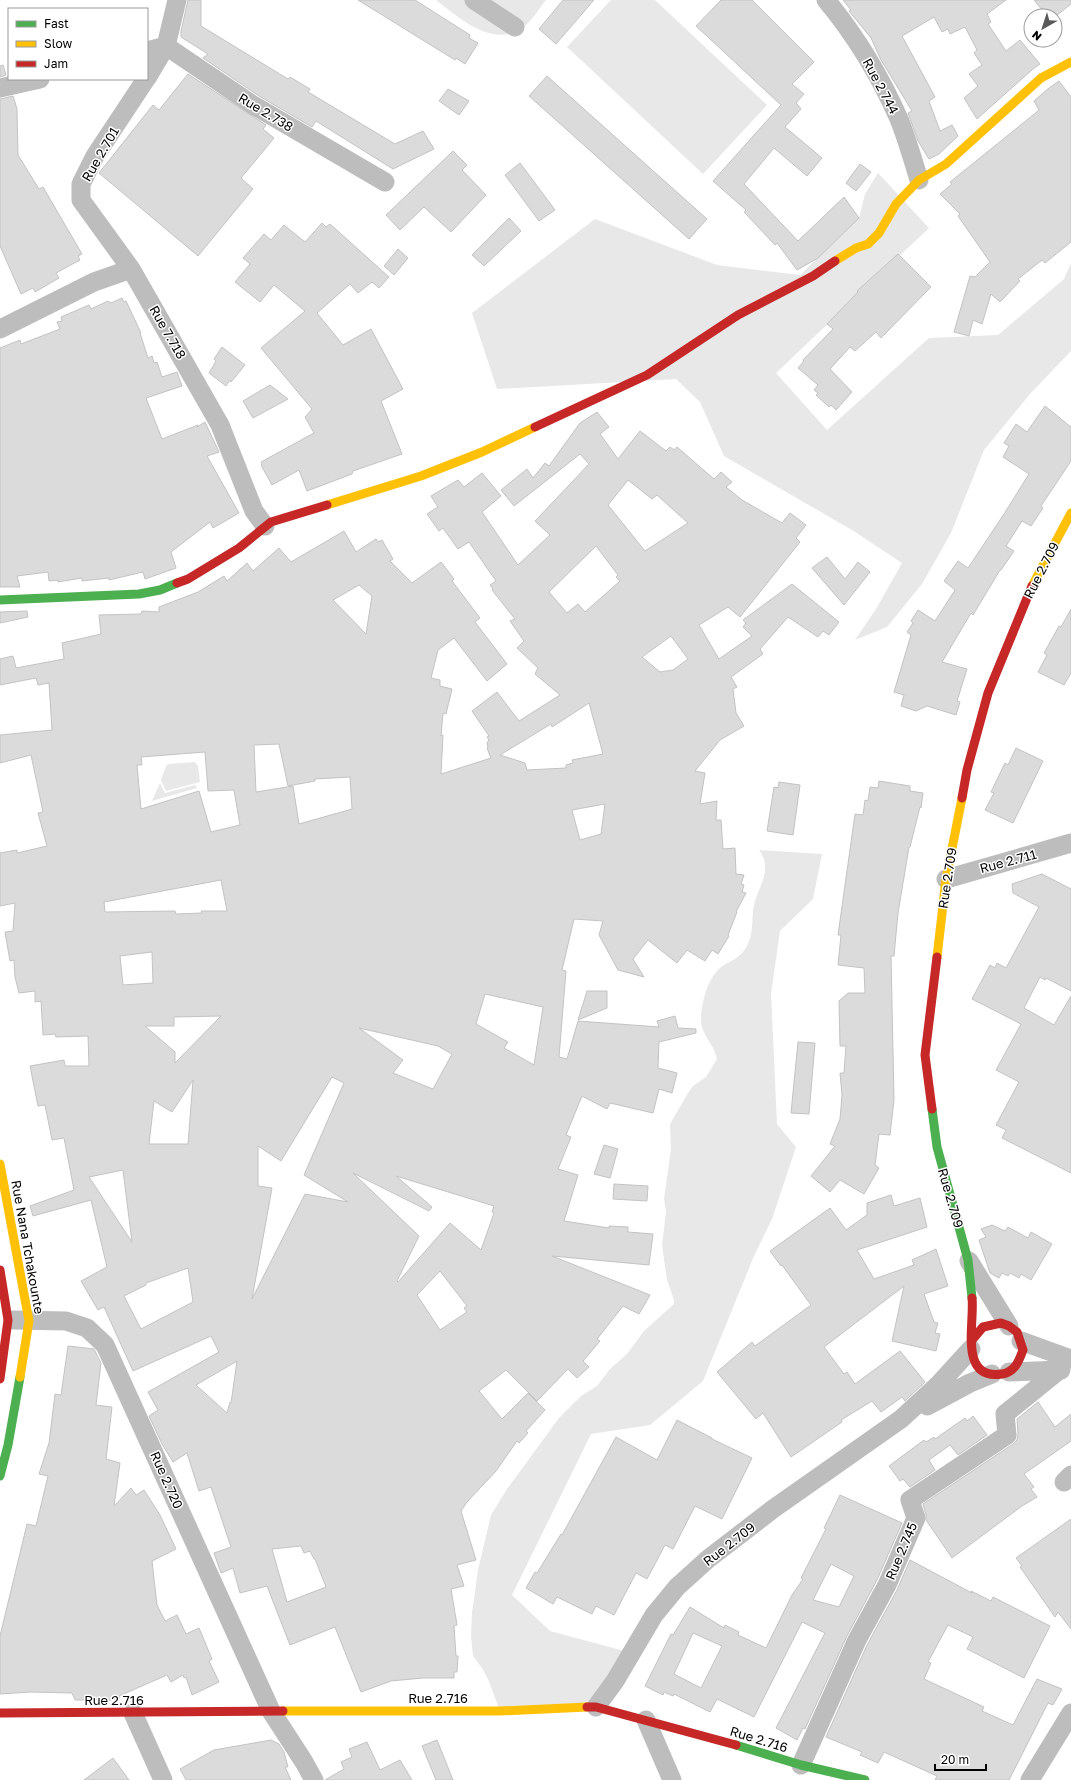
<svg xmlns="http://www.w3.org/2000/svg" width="1071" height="1780" viewBox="0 0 1071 1780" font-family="'Golos Text',sans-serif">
  <rect width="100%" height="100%" fill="#fff"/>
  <path fill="#e8e8e8" d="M436 0H546C540 7 535 16 529 22 498 53 462 20 436 0Z
    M611 0H655L767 105 703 174 567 47Z
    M878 173 929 228 776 373 827 430 929 338 998 335 1064 279 1071 263V351L1030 394 984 450 951 533 922 584 887 627 855 640 876 609 902 563 852 530 724 456 700 402 676 379 497 389 472 313 595 219 717 265 800 275 859 218 865 194Z
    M195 762 198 766 200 782 166 791 161 780 166 766 168 764Z
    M160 783 165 793 195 785 197 788 152 801Z
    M759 850 822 854 813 899 780 931 771 994 777 1124 796 1147 772 1219 754 1256 703 1381 650 1425 591 1434 512 1595 550 1631 632 1653 596 1707 500 1711 488 1679 482 1668 473 1656 471 1636 472 1613 478 1570 491 1515 507 1489 559 1418 581 1396 597 1386 610 1369 627 1354 644 1331 674 1304V1300L667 1280 662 1245 666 1212 664 1199 671 1149 670 1124 688 1093 693 1086 706 1077 717 1059C714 1044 699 1032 701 1017 702 1000 708 978 721 967 731 960 741 958 747 946 753 934 752 923 753 911 755 889 775 872 759 850Z"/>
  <path fill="#dbdbdb" stroke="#c3c3c3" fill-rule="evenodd" d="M188 0H201V26L288 79 290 77 310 89 308 92 395 144 423 131 434 149 393 169 316 121 312 127 259 96 203 58 208 54 181 37V31Z
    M358 0H415L470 35 469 38 478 43 465 64 456 58 455 60Z
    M563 0H594L556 44 539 29Z
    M721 0H752L814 62 792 84 804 94 796 103 801 109 785 127 822 158 807 176 774 148 744 184 798 241 844 197 859 218 818 258 797 270 777 243 775 245 744 212 746 210 713 181 781 105 696 26Z
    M843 0H1006L987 14 991 22 988 24 1006 51 1020 40 1040 64 1033 69 977 119 964 98 978 86 969 74 982 65 974 53 977 50 965 27 950 34 948 29 942 32 934 17 902 36 935 97 929 101 940 131 952 125 958 136 939 154 929 159 918 141 908 113 912 111 881 60 871 38 849 11 851 10Z
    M1034 0H1071V4L1056 16H1047Z
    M3 65 6 75 0 77V66Z
    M188 74 266 125 263 129 274 138 241 178 253 189 198 256 99 173 153 105 159 110Z
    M547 76 707 219 689 239 529 96Z
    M1059 81 1071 97V242L1045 263 1042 260 1018 279 1020 281 1000 302 991 294 982 324 973 320 969 336 954 332 970 276 975 277 990 262 958 216 960 214 940 194 952 184 950 182 1038 111 1039 110 1034 101 1049 88Z
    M448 89 469 101 459 115 439 101Z
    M13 96 17 109 18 155 39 189 43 187 82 254 78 256 80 260 56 273 59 278 35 292 33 288 21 294 0 246V99Z
    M453 151 467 165 462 170 486 195 451 232 424 207 400 230 386 215Z
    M520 163 555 210 539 221 505 175Z
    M860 164 871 172 856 191 846 183Z
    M509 218 521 231 484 266 472 255Z
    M322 223 326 227 330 224 389 277 379 288 372 282 358 293 350 284 317 313 343 345 371 329 403 389 381 401 402 454 353 471 352 474 307 491 299 470 272 485 261 465 262 464 261 462 314 433 305 417 312 409 261 348 305 311 274 285 260 302 235 282 250 264 243 258 264 234 271 240 284 225 305 242Z
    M398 249 408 258 394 275 384 266Z
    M898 254 931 287 881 338 876 332 855 351 850 347 830 369 852 392 836 410 831 405 829 407 816 395 818 393 814 390 818 385 798 368 804 361 803 360 833 329 827 324 858 292 857 291Z
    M122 298 124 302 126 301 141 333H140L148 358 152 356 154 363 157 362 162 377 177 372 182 386 146 398 162 439 198 425 197 427 205 422 219 452 207 456 239 513 213 528 210 522 171 552 176 568 145 579 143 572 109 580V578L82 581V578L58 582V580L49 581 48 572 17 576 20 587H0V348L20 340 21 344 60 329 57 322 62 321 61 317 89 305 91 309 108 301 111 303Z
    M222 347 245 365 231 382 230 380 226 386 209 373 216 361 214 359Z
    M270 385 288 399 253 418 243 401Z
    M1045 406 1071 427V461L1041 506 1043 508 1031 526 1022 521 1006 546 1014 551 1001 570H1000L973 615 971 613 942 662 967 669 957 701 960 702 956 715 927 706 916 711 901 706 904 695 894 692 911 635 907 632 913 623 911 621 918 610 935 621 955 590 944 581 958 561 968 568 1004 514 1029 474 1003 457 1009 446 1004 443 1016 424 1027 432Z
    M597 412 609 427 600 434 618 459 640 431 666 451 670 447 674 450 677 447 714 479 721 472 732 482 726 487 742 500 782 523 790 513 806 525 796 538 800 542 740 617 728 607 699 625 719 659 752 636 743 627 746 623 743 620 792 584 839 622 829 635 823 631 818 637 788 617 760 649 763 654 731 677 737 687 733 689 736 713 744 726 720 740 695 771 705 773 700 804 717 801 716 820H721L723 849 735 848 736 874 744 875 741 884 744 885 742 892 746 893 736 912H737L728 935 729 936 718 954 712 950 705 961 687 950 677 963 648 940 633 959 644 977 618 970 599 935 603 921 574 919 562 970 566 971 559 1057 567 1059 578 1021 659 1027 657 1021 675 1016 678 1028 696 1029V1033L659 1042 658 1068 677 1073 672 1093 659 1089 653 1113 610 1103 607 1109 582 1096 566 1135 571 1137 558 1169 578 1175 564 1221 609 1228V1226L628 1227V1232L653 1234 649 1265 552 1256 650 1295 639 1314 623 1306 597 1339 600 1341 583 1361 589 1367 577 1378 568 1369 537 1401 506 1370 479 1391 502 1419 528 1393 545 1410 526 1431 528 1433 519 1443 517 1441 496 1471 467 1502 461 1511 476 1560 457 1565 464 1586 451 1589 457 1625 454 1626 456 1656H458L457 1672H454V1678H423L391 1681 361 1692 335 1627 290 1645 267 1586 240 1593 233 1568 221 1573 214 1553 231 1547 211 1487 199 1491 187 1453 173 1462 162 1444 149 1416 158 1410 148 1392 219 1352 211 1336 133 1371 104 1307 98 1310 81 1281 107 1267 91 1200 33 1216 30 1206 74 1190 64 1138 52 1140 45 1105 38 1106 30 1066 64 1060 65 1066H89L88 1036 56 1037 55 1034 43 1035 41 1001 35 1002V991L19 993 15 977 14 960 10 961 5 932 13 931 15 903 0 906V853L17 850V853L47 846 38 813 43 812 31 755 0 763V735L52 730 49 683 38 685 36 678 0 685V659L13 656 16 668 64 659 62 643 101 634 99 615 141 614 142 611 159 612V607L198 592 224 576 227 581 247 563 253 571 279 548 291 562 344 531 356 552 376 539 378 542 382 540 393 559 390 561 412 583 441 562 454 579 452 581 480 618 475 622 507 664 487 681 454 638 438 650 431 678 440 680V686L452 689 446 714 443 713 441 736 443 735 441 774 491 758 487 748 488 747 487 743 489 740 487 737 489 736 472 711 497 692 519 721 560 695 535 674 538 668 517 648 524 641 510 621 515 619 492 590 493 589 490 585 496 581 469 542 458 549 443 528 439 531 427 514 438 507 431 496 458 480 464 487 482 473 501 496 482 512 518 565 550 535 535 521 589 464 580 454 514 506 501 490 527 469 533 478 545 463 549 466 580 423ZM628 480 652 499 657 495 688 523 645 551 608 505ZM596 546 618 575 616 577 620 581 585 612 578 604 567 613 549 592ZM359 585 372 596 366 634 333 600ZM671 636 688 659 673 670 660 672 642 657ZM589 703 603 754 572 760 573 763 566 765V768L527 770 525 763 500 755 551 724 552 727ZM279 744 288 786 315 781V779L350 777 352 809 299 824 293 786 256 792 254 745ZM205 752 208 791 234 790 240 825 211 832 199 791 141 809 137 765H142L141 757ZM605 804 601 834 580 840 572 810ZM221 880 227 911H201L202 913 176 914 175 911 105 912 104 902ZM152 952 153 983 123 985 120 956ZM485 994 543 1007 534 1065 504 1048 508 1042 476 1024ZM221 1016 175 1063V1052L145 1026H174V1017ZM359 1028 438 1046 452 1054 433 1089 393 1073 403 1060ZM332 1077 344 1083 304 1175 348 1202 305 1194 252 1299 272 1188 258 1186V1146L281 1161ZM193 1080 188 1144H149L154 1101 172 1112ZM123 1170 132 1242 89 1177ZM353 1173 429 1211 432 1207 396 1176 494 1206 492 1212 494 1213 481 1250 450 1223 398 1282 397 1281 419 1236ZM188 1268 193 1302 141 1329 124 1296 146 1285V1283ZM440 1271 467 1306 464 1308 467 1312 440 1330 417 1295ZM237 1361 231 1403 230 1402 227 1413 196 1385ZM301 1546 304 1553 310 1551 314 1559H315L326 1587 287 1602 272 1549Z
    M827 557 845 579 858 562 870 572 844 605 812 568Z
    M1071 609V673L1064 685 1038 672 1047 655 1044 653 1059 626 1061 627Z
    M27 611 28 617 0 623V612Z
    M1016 748 1043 761 1013 823 985 810 994 793 991 792 1005 763 1008 765Z
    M879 781 910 786V791L923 793 921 808 920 807 910 847H909L898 913 894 956H891L894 1100 890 1135 879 1134 875 1165 879 1168 864 1194 840 1180 830 1192 811 1176 835 1146 830 1144 840 1119 842 1095 840 1073H844L846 1046H840L839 1001 848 993H865L864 968 838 965 841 935H838L855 814 863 815 865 800 868 801 870 787 878 788Z
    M779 782 800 785 793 835 767 831 774 787 778 788Z
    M1042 874 1071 889V991L1046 978 1045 980 1040 977 1024 1008 1054 1025 1071 996V1173L1002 1138 1006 1130 996 1125 1019 1082 996 1070 1021 1024 972 999 990 965 995 968 997 963 1006 968 1039 907 1013 893 1012 884Z
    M587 991H607V1008L578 1020Z
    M798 1042 815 1043 809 1114 791 1113Z
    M604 1145 618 1149 610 1178 594 1174Z
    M614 1184 648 1186 647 1201 613 1199Z
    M891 1195 894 1206 920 1198 927 1227 857 1250 874 1279 914 1265 912 1260 936 1249 948 1286 924 1294 934 1322 938 1323 935 1333 940 1334 936 1351 892 1341 904 1286 824 1347 844 1374 847 1372 855 1384 900 1351 925 1382 905 1401 902 1397 881 1412 872 1401 841 1420 842 1422 791 1457 763 1413 756 1419 717 1372 752 1342 755 1346 811 1305 782 1265 781 1266 770 1251 830 1208 846 1230 867 1215V1203Z
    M992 1225 1005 1231 1008 1227 1028 1238 1031 1232 1052 1244 1031 1280 1021 1274 1019 1278 1010 1273 1008 1276 1002 1273 999 1278 990 1273 979 1240 986 1237 981 1229Z
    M68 1346 94 1349 101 1363 96 1405 112 1407 106 1459 120 1463 114 1506 131 1488 136 1495 144 1490 160 1515 176 1549 152 1561 157 1605 165 1621 177 1615 186 1634 199 1628 212 1659 209 1661 219 1682 192 1695 186 1677 184 1678 183 1675 171 1682 167 1675 119 1696 120 1698 111 1700H75L72 1693 31 1692 0 1694V1636L27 1524 36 1526 48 1476 39 1474 49 1443 55 1394 61 1395Z
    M1038 1402 1055 1427 1071 1414V1441L1024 1474 1034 1487 1031 1489 1037 1497 1022 1506 952 1558 926 1520V1515L923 1504 1013 1444 1017 1440 1018 1434 1017 1419Z
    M973 1416 987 1435 958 1455 950 1445 929 1460 935 1470 910 1487 903 1479 900 1481 889 1466 924 1440 926 1442 934 1437 935 1439 965 1418 967 1421Z
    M677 1420 712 1438V1439L752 1458 722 1519 695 1506 673 1549 665 1545 647 1579 636 1573 614 1615 596 1606 592 1614 557 1597 553 1604 526 1588 535 1572 537 1573 561 1534 562 1535 616 1437 657 1460Z
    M840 1495 902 1523 877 1580 847 1636 805 1729 803 1728 797 1740 776 1728 825 1633 802 1622 754 1717 717 1699 710 1712 674 1694 673 1696 664 1692 663 1695 645 1686 671 1634 673 1635 690 1607 724 1628 725 1625 739 1632 738 1635 766 1648 792 1595 803 1579 801 1578 826 1529 824 1528ZM831 1564 854 1576 839 1607 813 1600ZM693 1633 722 1646 701 1688 674 1674Z
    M1071 1519V1629L1058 1612 1055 1617 1020 1567 1022 1566 1016 1558Z
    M910 1560 972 1593 971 1591 991 1601 993 1597 1050 1626 1024 1678 967 1649 973 1637 948 1625 928 1662 931 1663 924 1679 984 1707 982 1711 1013 1725 1037 1679 1062 1689 1053 1705 1048 1703 1009 1780H935L937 1776 884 1752 878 1763 860 1755 862 1752 826 1737 867 1645 897 1590Z
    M271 1740 279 1744 284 1752 288 1767H285L291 1780H186L180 1769 214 1750Z
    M437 1740 453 1780H436L422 1746Z
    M367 1742 380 1770 400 1760 412 1780H325L344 1769 341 1762 352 1757 349 1749Z
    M113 1758 129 1780H84Z"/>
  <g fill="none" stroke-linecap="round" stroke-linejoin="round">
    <path stroke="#bdbdbd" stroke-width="19" d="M474 0 515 27
      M826 0C856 36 880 76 899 119 907 139 913 160 919 180
      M147 51 166 46 253 105 385 182
      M147 78 166 46 177 0
      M0 88 40 79
      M131 269 81 200V184L95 156 146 79
      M0 329 94 282 131 269 220 425 254 511 265 526
      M946 879 1071 843
      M969 1261 1009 1326
      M13 1320 66 1321 87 1328 105 1345 271 1711 304 1762 314 1780
      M1021 1341 1071 1359
      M1009 1372 1061 1370
      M927 1406 970 1383 992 1374
      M1064 1482 1071 1475
      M596 1707 615 1681 654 1615 677 1587 708 1559 773 1509 901 1419 939 1384 971 1349
      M133 1713 163 1780
      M646 1720 672 1780
      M801 1765 857 1640 887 1585 916 1518 910 1500 1007 1435 1005 1414 1058 1371
      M1030 1780 1071 1713"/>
    <path stroke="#4caf50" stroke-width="9" d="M0 600 139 594 160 590 177 583
      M932 1109 937 1147 968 1260 972 1298
      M0 1476 8 1445 20 1377
      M736 1745 801 1765 865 1780"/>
    <path stroke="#ffc107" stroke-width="9" d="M835 261 856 248 868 244 879 233 896 204 919 180 946 164 1041 78 1071 62
      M327 505 421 476 482 452 535 427
      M1032 586 1071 513
      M937 957 946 879 962 798
      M0 1164 29 1321 20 1377
      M283 1711H500L587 1707"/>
    <path stroke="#c62828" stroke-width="9" d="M535 427 647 375 738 315 813 276 835 261
      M177 583 188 579 239 548 271 522 327 505
      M962 798 967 770 988 693 1032 586
      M932 1109 925 1055 937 957
      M0 1270 8 1320 0 1379
      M972 1340 983 1327 1001 1323 1009 1326 1017 1332 1023 1350C1019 1361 1015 1372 1002 1374 958 1381 975 1322 972 1298
      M587 1707H596L736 1745
      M0 1713 283 1711"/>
  </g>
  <g text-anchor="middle" stroke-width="3" stroke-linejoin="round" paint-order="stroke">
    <g font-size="13" fill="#000" stroke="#fff">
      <text transform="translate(881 86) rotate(62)" y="5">Rue 2 744</text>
      <text transform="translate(266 112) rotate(31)" y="5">Rue 2.738</text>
      <text transform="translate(100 154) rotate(-60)" y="5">Rue 2.701</text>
      <text transform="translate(168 332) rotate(60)" y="5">Rue 7.718</text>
      <text transform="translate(1041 570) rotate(-63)" y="5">Rue 2.709</text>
      <text transform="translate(1008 861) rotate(-15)" y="5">Rue 2.711</text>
      <text transform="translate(947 878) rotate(-81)" y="5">Rue 2.709</text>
      <text transform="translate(951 1198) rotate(74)" y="5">Rue 2.709</text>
      <text transform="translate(28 1247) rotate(80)" y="5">Rue Nana Tchakounte</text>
      <text transform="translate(167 1480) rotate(66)" y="5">Rue 2.720</text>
      <text transform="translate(729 1544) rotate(-38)" y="5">Rue 2.709</text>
      <text transform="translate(901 1551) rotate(-67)" y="5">Rue 2.745</text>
      <text x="438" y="1703">Rue 2.716</text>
      <text x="114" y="1705">Rue 2.716</text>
      <text transform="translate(759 1739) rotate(17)" y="5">Rue 2.716</text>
    </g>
  </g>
  <rect x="8" y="8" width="140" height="72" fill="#ffffff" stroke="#999999"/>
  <rect x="16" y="21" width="20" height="6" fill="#4caf50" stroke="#999999"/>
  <text x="44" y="28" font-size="12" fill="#000000">Fast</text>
  <rect x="16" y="41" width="20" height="6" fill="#ffc107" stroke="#999999"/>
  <text x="44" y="48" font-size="12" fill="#000000">Slow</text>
  <rect x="16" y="61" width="20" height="6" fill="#c62828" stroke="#999999"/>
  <text x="44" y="68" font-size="12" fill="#000000">Jam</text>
  <g transform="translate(1043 28) rotate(219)"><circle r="19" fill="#ffffff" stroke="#999999"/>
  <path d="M0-3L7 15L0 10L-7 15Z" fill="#595959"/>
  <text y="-6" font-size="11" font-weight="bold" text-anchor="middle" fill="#000000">N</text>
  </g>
  <path d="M935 1764v6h51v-6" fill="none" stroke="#000000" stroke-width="2"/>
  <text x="941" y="1764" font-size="12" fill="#000000" stroke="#ffffff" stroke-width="3" paint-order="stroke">20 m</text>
</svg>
